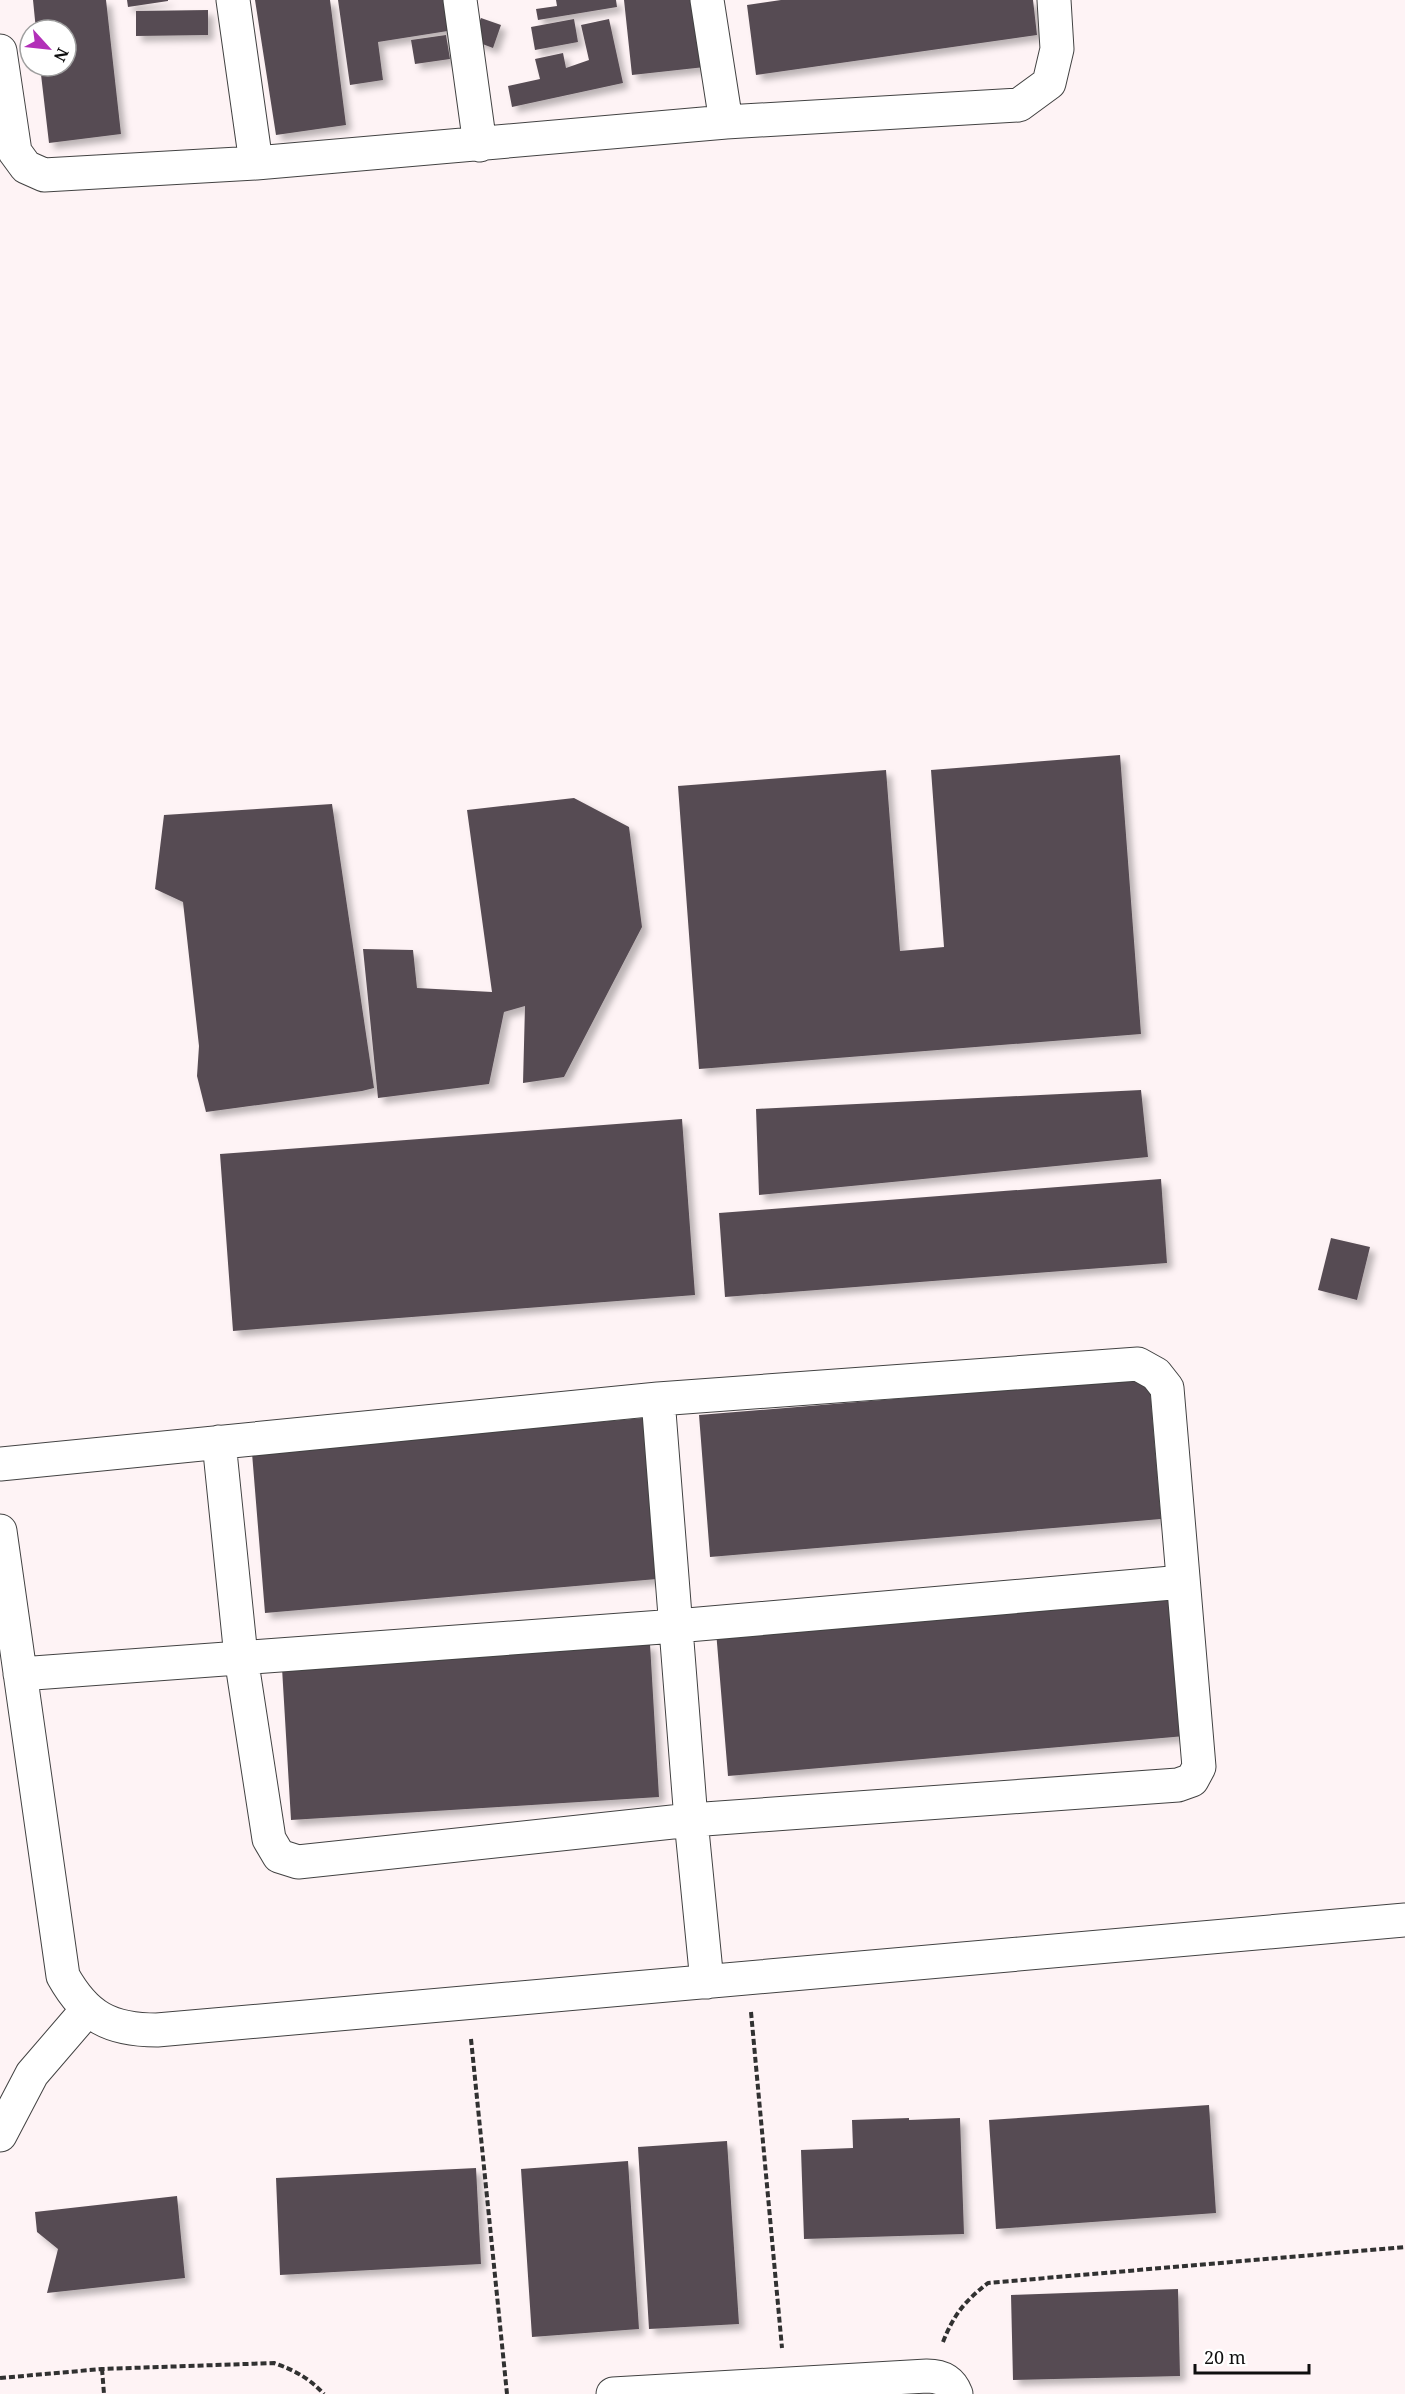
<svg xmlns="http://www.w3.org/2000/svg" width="1405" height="2394" viewBox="0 0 1405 2394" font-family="'Noto Serif',serif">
  <defs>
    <filter id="shadow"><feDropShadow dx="5.5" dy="5.5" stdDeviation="3" flood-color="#0004"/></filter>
  </defs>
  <rect width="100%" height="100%" fill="#fef3f5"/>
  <path fill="#574c53" filter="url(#shadow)" d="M33 0H106L121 134 49 143 40 66H66V30H36Z
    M127 0H168V1L128 7Z
    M255 0H330L346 125 276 135Z
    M338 0H450L454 30 378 42 383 80 350 85Z
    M556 0H616L617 7 538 20 536 9 557 6Z
    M624 0H695L705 67 632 75Z
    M781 0H1033L1037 35 756 75 747 5Z
    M208 10V35L136 36V11Z
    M481 18 501 25 493 48 472 40Z
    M574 19 578 42 535 50 531 27Z
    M609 19 623 83 512 107 508 86 540 79 535 59 563 53 566 68 589 60 581 25Z
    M446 35 450 59 415 64 411 40Z
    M1120 755 1141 1034 699 1069 678 786 886 770 900 951 944 947 931 770Z
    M574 798 629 827 642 927 564 1077 523 1083 525 1006 504 1012 489 1084 378 1098 363 949 413 950 417 988 492 992 467 810Z
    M332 804 374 1088 362 1091 206 1112 197 1076 199 1046 183 902 155 889 164 815Z
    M1141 1090 1148 1157 759 1195 756 1109Z
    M682 1119 695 1295 233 1331 220 1154Z
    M1161 1179 1167 1263 725 1297 719 1213Z
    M1331 1238 1370 1247 1357 1300 1318 1290Z
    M1149 1378 1161 1519 710 1557 699 1415Z
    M643 1418 657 1579 265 1613 252 1453Z
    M1173 1591 1185 1736 728 1776 716 1631Z
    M650 1644 659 1797 291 1820 282 1668Z
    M1209 2105 1216 2213 996 2229 989 2120Z
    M909 2118V2120L960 2118 964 2234 804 2239 801 2150 853 2148 852 2120Z
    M727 2141 739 2324 649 2329 638 2147Z
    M628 2161 639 2329 532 2337 521 2169Z
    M476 2168 481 2264 280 2275 276 2178Z
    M177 2196 185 2278 47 2293 58 2249 37 2232 35 2212Z
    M1178 2289 1180 2376 1013 2380 1011 2295Z"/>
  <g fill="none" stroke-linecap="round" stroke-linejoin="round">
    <g stroke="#424242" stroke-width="35">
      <path id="street" d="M233 0 256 163
        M460 0 480 145
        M707 0 726 122
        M0 51 15 152 26 167 44 175 256 163 726 122 1019 105 1049 83 1057 49 1054 0
        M658 1399 691 1820 707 1982
        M0 1464 658 1399 1138 1364 1156 1374 1167 1388 1199 1767 1192 1780 1178 1785 691 1820 298 1862 279 1856 269 1839 241 1657 219 1442
        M0 1531 63 1976C86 2017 110 2030 157 2030L1405 1920
        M20 1674 676 1626 1183 1582
        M0 2135 32 2074 87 2010
        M613 2394 927 2376C941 2376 951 2381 956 2394"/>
    </g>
    <path stroke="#313131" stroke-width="4" stroke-dasharray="6 3" stroke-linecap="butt" d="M751 2012 782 2348
      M471 2039 507 2394
      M943 2342C954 2314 965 2301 988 2283L1405 2247
      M102 2369 104 2394
      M0 2378 102 2369 274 2363C294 2370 309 2378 324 2394"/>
    <use href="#street" stroke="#fff" stroke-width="33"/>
  </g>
  <g transform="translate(48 48) rotate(117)"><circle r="28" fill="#ffffff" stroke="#9f9f9f" stroke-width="1.5"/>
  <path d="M0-4.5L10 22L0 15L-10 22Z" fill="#b22fb8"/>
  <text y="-9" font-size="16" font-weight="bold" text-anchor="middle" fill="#0f0f0f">N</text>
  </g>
  <path d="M1195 2364v9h114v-9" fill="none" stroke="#0f0f0f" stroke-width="3"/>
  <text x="1204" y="2364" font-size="18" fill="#0f0f0f" stroke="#ffffff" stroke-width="4.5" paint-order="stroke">20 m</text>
</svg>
